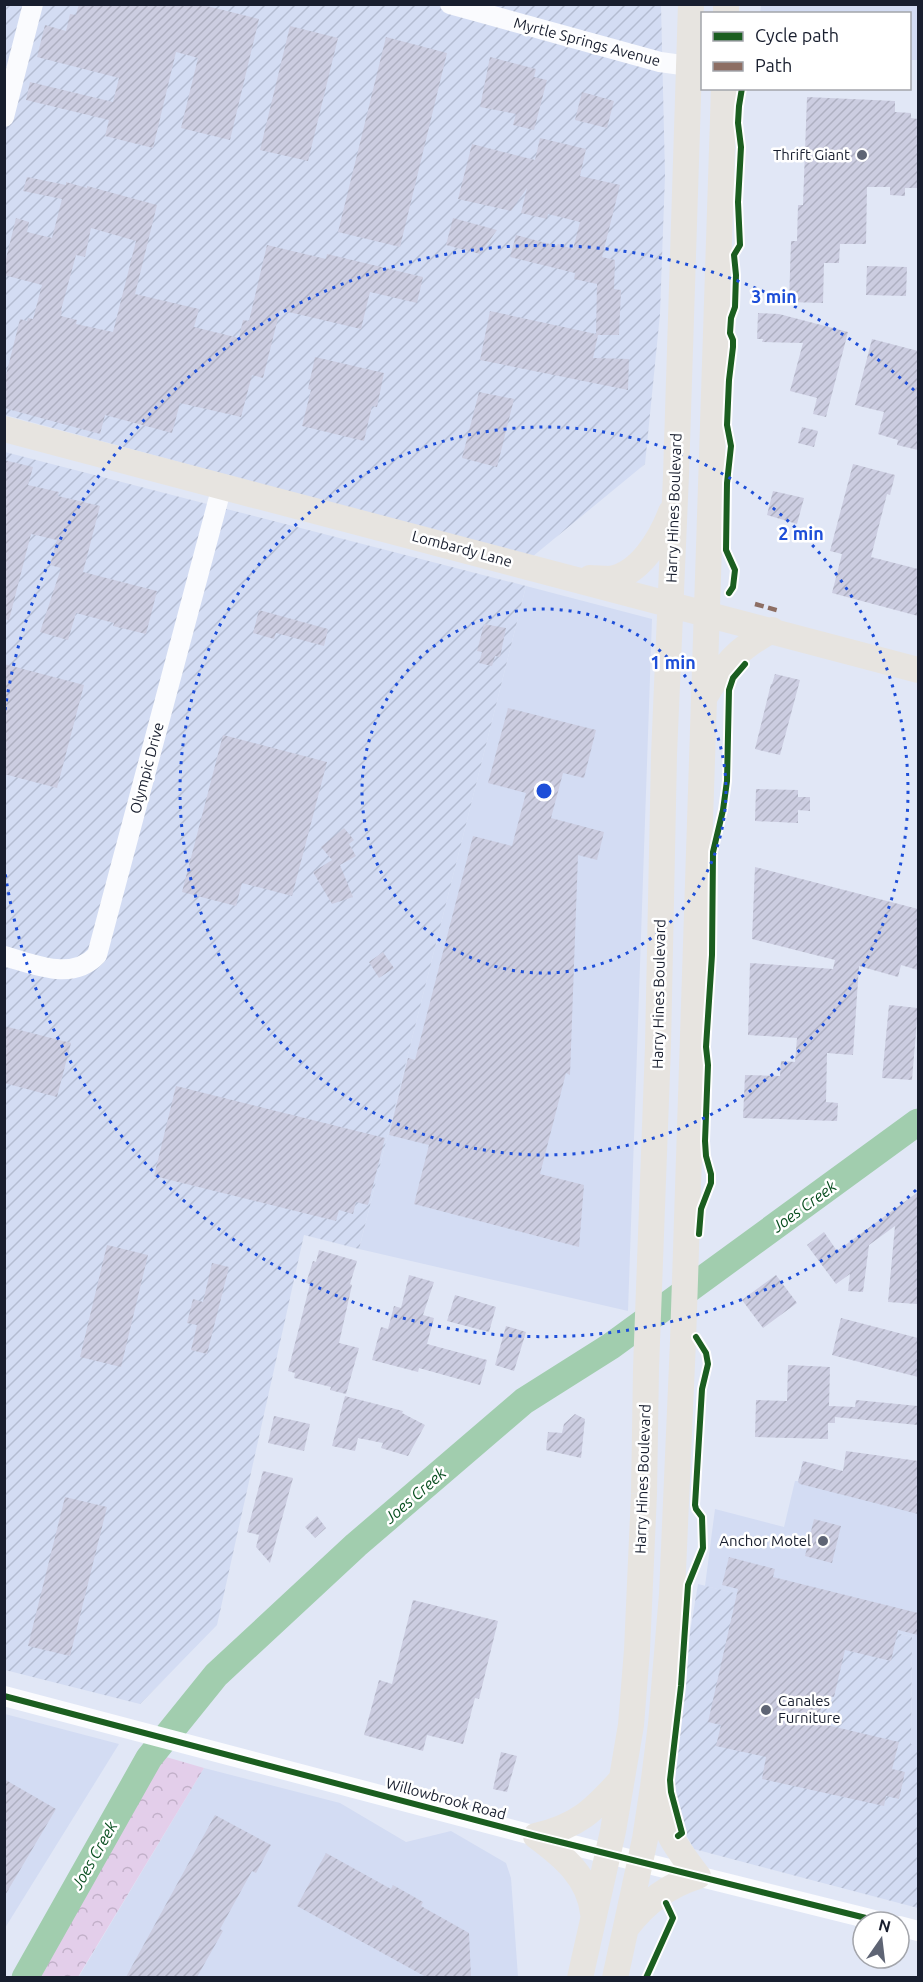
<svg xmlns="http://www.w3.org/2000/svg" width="923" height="1982" viewBox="0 0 923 1982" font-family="Ubuntu,sans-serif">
  <defs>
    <pattern id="industrial-furrows" width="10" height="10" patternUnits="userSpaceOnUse" patternTransform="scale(1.5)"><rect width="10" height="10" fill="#d3dcf3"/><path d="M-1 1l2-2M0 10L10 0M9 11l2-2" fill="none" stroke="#b4bcd1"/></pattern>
    <pattern id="forest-crowns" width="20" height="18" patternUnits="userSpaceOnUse" patternTransform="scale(1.5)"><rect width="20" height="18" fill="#e3ceea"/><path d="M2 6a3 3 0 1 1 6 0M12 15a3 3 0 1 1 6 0" fill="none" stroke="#c2b0c9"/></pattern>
    <pattern id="building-hatch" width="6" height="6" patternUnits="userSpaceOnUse" patternTransform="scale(1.5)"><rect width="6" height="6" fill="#cccde1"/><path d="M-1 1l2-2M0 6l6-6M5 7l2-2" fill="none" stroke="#aeb0c1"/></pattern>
  </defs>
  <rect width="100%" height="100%" fill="#e1e7f6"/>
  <path fill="#d3dcf3" d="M761 5H918V60H910V14L760 13Z
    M526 586 652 619 628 1311 359 1249Z
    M803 1461 918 1491V1746L911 1745 912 1637 705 1586 715 1509 784 1527 795 1481H798Z
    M5 1714 119 1744 5 1928Z
    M204 1768 340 1803 406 1842 451 1831 506 1863 511 1878 518 1977 78 1978Z"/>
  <path fill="url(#industrial-furrows)" d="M4 5H661L665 175 660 314 645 464 532 557 5 415Z
    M5 452 526 586 359 1249 304 1235 217 1625 140 1704 5 1670Z
    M698 1584 912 1637 911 1744 918 1746V1908L694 1849 674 1813V1772L684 1693 689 1638Z"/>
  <path fill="url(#forest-crowns)" d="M149 1752 204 1768 78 1977H23Z"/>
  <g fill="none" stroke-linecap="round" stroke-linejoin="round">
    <path stroke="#a1cdae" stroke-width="27" d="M25 1978 149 1758 216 1675 356 1545 524 1401 611 1346 918 1122"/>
  </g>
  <path fill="url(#building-hatch)" fill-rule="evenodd" d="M79 4H199L259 19 230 140 181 128 198 58 176 52 153 148 105 136 109 120 26 100 30 82 113 102 119 78 37 57 45 25 66 31 70 14 76 15Z
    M290 26 338 38 308 161 260 150Z
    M386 37 447 53 400 247 338 232Z
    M490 57 536 69 534 77 547 80 534 130 513 125 516 114 480 107Z
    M582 92 614 101 607 128 575 120Z
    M807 97 895 101V112L911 113V118L918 119V188H905V196L890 195V187H867L866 244H840L839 263H824L823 303 789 302 791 241H797L798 205H803Z
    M540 138 586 149 580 176 620 185 602 257 615 260 614 289 621 290 619 335H598L593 358 629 359 628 390 480 360 490 311 596 334 597 284 574 279 575 273 510 257 516 235 557 246 558 244 573 249 580 222 548 214 547 219 521 213 527 188 511 211 458 199 472 144 535 160Z
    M27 177 66 185V182L87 188V186L157 205 135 294 199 309 194 327 239 338 243 320 249 321 267 245 326 259 327 254 423 277 417 303 370 292 361 329 280 310 263 378 252 375 241 417 180 403 172 433 105 415 100 434 4 408V383L20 319 27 321 28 318 33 319 42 285 4 275V259H6L16 218 29 222 27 232 52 238 62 199 23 191ZM91 228 136 241 113 332 76 324 77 320 61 316 62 311 61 310 76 255 85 257Z
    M453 218 497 230 480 254 446 245Z
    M867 266 907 267 906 296 866 295Z
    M758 313 779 314 848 332 826 417 813 414 817 398 790 391 803 343 762 342 763 339H757Z
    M872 339 918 351V450L897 445 898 440 878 434 884 412 855 405Z
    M315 357 384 373 377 407 372 406 364 441 302 426 311 390 308 389Z
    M479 392 514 399 497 467 462 458Z
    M802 427 818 431 814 447 798 443Z
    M4 460 33 467 28 485 59 492 58 496 100 506 83 572 157 591 146 634 113 626 114 623 76 613 68 640 40 632 61 568 50 565 57 540 31 534 9 620 4 619Z
    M853 464 895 475 890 495 887 494 871 557 918 569V616L832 593 842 554 830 551Z
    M773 491 804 498 797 524 767 515Z
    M259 610 328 629 324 646 276 633 274 639 253 633Z
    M484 624 506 628 500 657 495 656 492 666 479 663 482 652 477 651Z
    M4 664 84 685 57 788 4 774Z
    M775 674 800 680 780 755 755 749 771 684H772Z
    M508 708 596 730 584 778 563 773 551 818 604 832 597 860 578 855 570 1075 566 1073 540 1174 584 1185 579 1247 414 1204 429 1145 389 1135 408 1058 415 1060 473 836 512 846 526 793 488 783Z
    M223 735 327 762 292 896 242 883 236 906 182 892Z
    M756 789 798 790V797H810V811L798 810V823L755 821Z
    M344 828 354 840 349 844 356 856 340 865 353 897 332 904 313 872 332 860 321 847Z
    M755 867 918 909V970L901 965 898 977 859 966 853 1055 827 1053 826 1102 838 1103 837 1121 743 1118 745 1075 780 1076 781 1061 795 1062 797 1038 748 1035 750 963 833 969 835 960 752 939Z
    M383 952 394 968 379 978 369 962Z
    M889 1005 918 1008 912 1080 882 1078Z
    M4 1026 71 1043 57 1097 4 1083Z
    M176 1086 385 1138 368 1205 356 1202 353 1214 339 1210 336 1221 154 1176Z
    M918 1192 917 1304 888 1302 895 1226 869 1245 863 1292 848 1291 850 1274 836 1284 807 1245 824 1232 837 1251Z
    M107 1245 148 1255 121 1367 80 1357Z
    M319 1250 357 1261 350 1284 352 1285 339 1343 359 1348 346 1394 330 1390 331 1387 294 1378 295 1373 288 1371 310 1284 306 1283 313 1261 316 1262Z
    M212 1263 229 1267 207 1354 191 1350 197 1325 187 1323 193 1299 203 1302Z
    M409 1275 434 1282 423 1315 434 1318 427 1344 487 1360 480 1385 419 1368 418 1372 372 1360 381 1327 388 1329 394 1306 401 1308Z
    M776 1275 797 1303 763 1328 742 1300Z
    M455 1295 496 1307 489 1332 447 1321Z
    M841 1318 918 1338V1377L832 1355Z
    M506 1326 526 1332 514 1371 495 1365Z
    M788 1365 830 1367 829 1406 855 1407 856 1400 918 1406V1425L835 1417V1423H828V1439L755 1437 756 1400 787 1401Z
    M345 1396 403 1411 402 1413 425 1425 408 1456 381 1448 383 1443 358 1438 355 1451 332 1446Z
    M575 1414 585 1419 581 1458 546 1450 548 1432 562 1433 564 1424Z
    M274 1416 310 1424 304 1451 268 1443Z
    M846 1451 918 1461V1514L800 1484 798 1482 803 1461 843 1471Z
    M263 1471 293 1478 270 1563 256 1547 259 1535 247 1532Z
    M65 1497 107 1507 70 1656 28 1646Z
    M317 1516 326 1528 315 1538 305 1527Z
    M814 1519 841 1526 832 1563 805 1556Z
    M729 1557 775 1569 773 1577 918 1613V1635L898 1630 891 1661 845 1650 834 1697 824 1695 818 1723 899 1742 892 1769 905 1772 899 1799 886 1796 884 1806 762 1779 766 1757 716 1746 721 1725 708 1722 738 1589 722 1585Z
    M413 1600 498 1621 479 1699 475 1698 463 1744 427 1735 423 1751 364 1735 379 1680 392 1684Z
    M501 1752 517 1756 507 1792 493 1789Z
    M4 1779 56 1809 4 1897Z
    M215 1815 271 1845 256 1873 252 1871 220 1929 223 1931 197 1977H126Z
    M326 1853 391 1889 393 1885 423 1902 421 1906 469 1933 471 1977H426L297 1906Z"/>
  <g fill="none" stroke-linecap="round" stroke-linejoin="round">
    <path stroke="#fafbfe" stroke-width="20" d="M450 4 660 62 689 66
      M4 117 33 4
      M4 956C34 964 72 982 97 955L222 486
      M4 1696 536 1836 882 1922
      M899 1926 918 1931"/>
    <path stroke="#e7e4e0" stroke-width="26" d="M726 14V4
      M4 429 918 670
      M590 578C596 578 603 579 609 579 640 575 661 538 671 512
      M704 698C724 665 737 649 772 630
      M536 1836C578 1826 593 1811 621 1780
      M536 1836C563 1856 589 1877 593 1913
      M627 1927C645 1903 669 1885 698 1876 675 1846 664 1830 654 1793
      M580 1978 613 1831 631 1725 637 1650 644 1494 646 1369 658 1046 664 755 676 475 691 4
      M615 1978 645 1839 653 1787 661 1724 672 1594 683 1341 724 88"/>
    <path stroke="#8d6e63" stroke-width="4.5" stroke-dasharray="9 4.5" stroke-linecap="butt" d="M755 604 780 611"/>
    <g stroke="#fff" stroke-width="10">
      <path id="cycleway" d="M729 593 733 587 735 570 726 550 727 483 731 446 727 425 729 380 733 347V340L730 333 731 318 735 307 736 275 734 255 740 245 738 202 741 147 738 123 739 106 742 88
        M699 1234 701 1209 711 1183V1174L706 1156 705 1141 708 1065 706 1047 712 955 713 852 723 810 727 781 729 690 733 678 745 664
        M4 1696 536 1836 882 1922
        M678 1836 682 1833 671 1792 670 1780 681 1686 688 1585 703 1548 702 1517 696 1509 695 1505 702 1389 708 1364 706 1353 696 1337
        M646 1978 673 1918 666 1903"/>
    </g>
    <use href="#cycleway" stroke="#1b5e20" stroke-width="6"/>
  </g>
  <g fill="none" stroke="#1d4ed8" stroke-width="3" stroke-dasharray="3 6">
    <circle cx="544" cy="791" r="182"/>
    <circle cx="544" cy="791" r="364"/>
    <path d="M916 1190A545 545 0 0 1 5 872M5 710A545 545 0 0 1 916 392"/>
  </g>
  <g fill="#5e6474" stroke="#fff" stroke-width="2">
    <circle cx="862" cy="155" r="6"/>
    <circle cx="823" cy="1541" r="6"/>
    <circle cx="766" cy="1710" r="6"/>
  </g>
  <g text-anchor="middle" stroke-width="5" stroke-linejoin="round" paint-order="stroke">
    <g font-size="15" fill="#181e2e" stroke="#fff">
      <text transform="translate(587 42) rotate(15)" y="5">Myrtle Springs Avenue</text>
      <text transform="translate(674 508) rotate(-88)" y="5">Harry Hines Boulevard</text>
      <text transform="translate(462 549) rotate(15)" y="5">Lombardy Lane</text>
      <text transform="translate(147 768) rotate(-75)" y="5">Olympic Drive</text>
      <text transform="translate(659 994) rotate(-89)" y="5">Harry Hines Boulevard</text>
      <text transform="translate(643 1479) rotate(-88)" y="5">Harry Hines Boulevard</text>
      <text transform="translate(446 1799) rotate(15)" y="5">Willowbrook Road</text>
    </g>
    <g font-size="15" fill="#181e2e" stroke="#fff" text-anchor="end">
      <text x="850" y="160">Thrift Giant</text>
      <text x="811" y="1546">Anchor Motel</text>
      <text x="778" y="1706" text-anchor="start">Canales<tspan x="778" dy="17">Furniture</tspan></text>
    </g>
    <g font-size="16" font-style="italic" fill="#094f20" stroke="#fff">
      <text transform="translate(804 1206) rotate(-36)" y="6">Joes Creek</text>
      <text transform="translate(415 1495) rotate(-41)" y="6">Joes Creek</text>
      <text transform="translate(94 1855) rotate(-60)" y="6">Joes Creek</text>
    </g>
  </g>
  <circle cx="544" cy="791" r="9" fill="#1d4ed8" stroke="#fff" stroke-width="3"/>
  <g font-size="18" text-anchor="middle" font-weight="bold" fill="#1d4ed8" stroke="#fff" stroke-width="5" stroke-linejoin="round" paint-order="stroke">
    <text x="774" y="303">3 min</text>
    <text x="801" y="540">2 min</text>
    <text x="673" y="669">1 min</text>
  </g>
  <rect width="923" height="1982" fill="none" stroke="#181e2e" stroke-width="12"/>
  <rect x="701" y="12" width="210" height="78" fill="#ffffff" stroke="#a3a5ab" stroke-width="1.5"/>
  <rect x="713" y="32" width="30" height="9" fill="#1b5e20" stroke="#a3a5ab" stroke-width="1.5"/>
  <text x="755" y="42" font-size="18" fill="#181e2e">Cycle path</text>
  <rect x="713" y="62" width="30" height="9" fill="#8d6e63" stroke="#a3a5ab" stroke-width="1.5"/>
  <text x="755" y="72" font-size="18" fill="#181e2e">Path</text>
  <g transform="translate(881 1940) rotate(14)"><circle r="28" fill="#ffffff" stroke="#a3a5ab" stroke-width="1.5"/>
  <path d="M0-4.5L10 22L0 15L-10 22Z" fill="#5e6474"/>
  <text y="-9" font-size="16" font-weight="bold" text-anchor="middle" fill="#181e2e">N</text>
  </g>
</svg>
